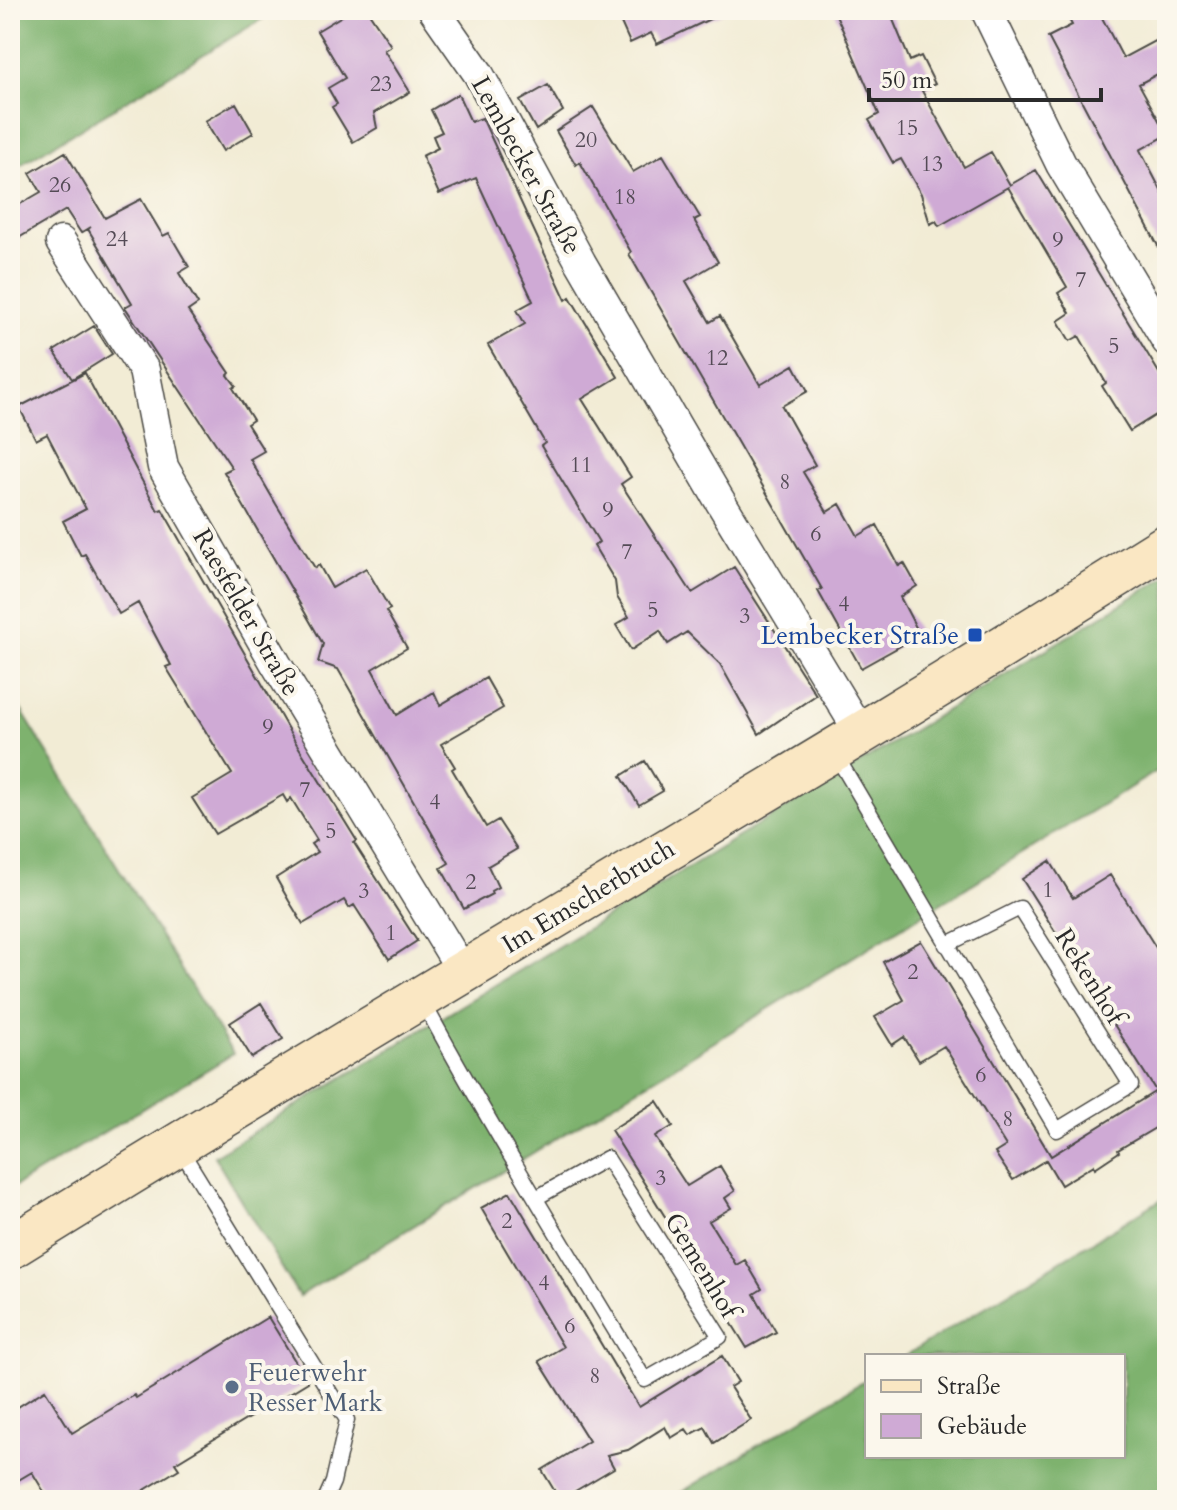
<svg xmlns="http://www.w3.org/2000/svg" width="1177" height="1510" viewBox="0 0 1177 1510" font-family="Cardo,serif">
  <rect width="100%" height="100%" fill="#fbf7ec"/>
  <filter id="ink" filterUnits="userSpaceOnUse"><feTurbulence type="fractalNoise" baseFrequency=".0125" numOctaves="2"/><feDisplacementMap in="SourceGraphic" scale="16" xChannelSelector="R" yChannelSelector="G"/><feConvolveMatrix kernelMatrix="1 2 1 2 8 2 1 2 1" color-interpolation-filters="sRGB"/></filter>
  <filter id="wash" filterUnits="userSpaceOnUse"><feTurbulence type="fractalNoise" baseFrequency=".006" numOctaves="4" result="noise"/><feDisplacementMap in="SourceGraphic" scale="32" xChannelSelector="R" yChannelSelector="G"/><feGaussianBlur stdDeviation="1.8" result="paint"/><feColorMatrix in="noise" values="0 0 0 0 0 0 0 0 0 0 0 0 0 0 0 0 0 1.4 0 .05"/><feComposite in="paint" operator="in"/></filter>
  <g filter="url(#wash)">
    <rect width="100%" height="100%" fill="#f2ecd5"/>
    <path fill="#7eb26e" stroke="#546e4c" stroke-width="2" d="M10 10H277L10 171Z
      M1167 576V765L299 1296 214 1156Z
      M10 692 233 1054 10 1189Z
      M1167 1196V1500H669L867 1379V1456H1123V1356H905Z"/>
    <g id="blocks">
      <path fill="#cfaad5" d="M352 10H367L391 46 384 50 410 92 374 113 377 128 353 142 332 107 337 104 328 88 345 78 317 31Z
        M632 10H729L657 44 651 33 630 43 618 16Z
        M834 10H889L910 61 921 56 935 84 922 91 964 167 991 152 1010 185 1036 170 1167 386V408L1130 431 1102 386 1106 383 1079 336 1070 341 1058 321 1070 313 1058 293 1067 287 1008 187 939 226 936 221 930 224 921 194 901 159 893 163 869 120 879 114Z
        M1064 10H1098L1123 58 1160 38 1167 51V69L1139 84 1167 135 1140 150 1167 202V263L1048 37 1072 25Z
        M548 85 563 111 536 130 520 101Z
        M458 94 471 122 482 118 484 122 566 300 570 297 618 377 582 399 631 477 621 484 692 593 734 567 816 695 759 734 720 664 687 632 668 644 660 631 631 650 616 625 629 617 617 597 615 581 594 546 599 542 541 446 545 443 488 345 525 324 517 310 533 301 476 178 439 194 422 156 438 148 433 136 442 132 431 110Z
        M236 103 253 133 223 151 205 121Z
        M593 107 633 172 663 155 700 217 694 220 718 262 686 281 710 322 720 316 760 385 794 365 808 391 782 406 815 465 803 472 827 512 840 504 858 536 877 525 899 566 904 563 917 586 900 597 920 635 861 668 818 591 822 589 629 254 631 252 580 162 576 165 556 131Z
        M65 152 105 218 141 199 163 236 169 233 189 267 179 273 198 304 188 311 230 373 228 375 236 386 233 388 253 420 247 424 264 451 250 459 276 504 315 568 319 565 332 588 366 568 390 609 386 611 407 648 372 669 397 715 434 692 440 705 486 678 503 708 441 744 455 767 452 769 486 827 498 820 517 849 488 866 498 887 491 891 492 894 464 909 441 868 449 863 338 669 318 662 323 644 224 472 232 468 125 307 132 303 88 229 91 227 81 233 66 210 10 243V210L41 192 30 173Z
        M94 326 112 354 72 379 54 351Z
        M85 373 158 511 162 509 293 738 357 841 354 843 417 941 389 959 354 905 349 908 344 900 303 924 289 901 276 878 317 852 311 844 317 840 291 798 287 802 283 795 215 834 192 798 232 774 166 667 171 665 138 603 119 614 85 554 81 556 63 521 86 509 47 434 36 440 19 407Z
        M645 761 663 791 639 805 621 776Z
        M1050 861 1073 898 1110 875 1167 965V1121L1118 1150 1119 1152 1095 1168 1094 1165 1061 1185 1046 1160 1013 1180 995 1153 1006 1146 944 1046 919 1061 904 1037 892 1045 875 1017 904 1000 883 962 921 941 1051 1156 1156 1091 1022 879Z
        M261 1003 283 1039 252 1058 230 1023Z
        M657 1101 673 1126 655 1137 687 1186 720 1166 735 1191 725 1198 731 1208 709 1221 736 1265 745 1260 762 1289 754 1294 776 1332 747 1348 611 1130Z
        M510 1192 639 1407 722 1356 738 1382 730 1387 751 1420 714 1443 705 1427 690 1435 686 1429 671 1438 665 1427 628 1450 607 1455 614 1468 560 1500 542 1470 589 1441 539 1361 563 1347 481 1208Z
        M268 1317 308 1382 175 1463 179 1469 128 1500H49L32 1472 10 1485V1412L45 1390 72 1433 134 1395 136 1398Z"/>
    </g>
  </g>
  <g filter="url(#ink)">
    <use href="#blocks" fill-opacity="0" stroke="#494844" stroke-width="2"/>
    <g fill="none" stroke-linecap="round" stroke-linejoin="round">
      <g stroke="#494844" stroke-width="17">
        <path id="lane" d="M834 752 1057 1130 1131 1085 1020 908 946 945
          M422 1000C492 1129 569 1254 645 1380L720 1337 607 1158 536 1198
          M179 1147 347 1420 333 1482 325 1500"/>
      </g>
      <g stroke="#494844" stroke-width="33">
        <path id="street" d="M434 10 478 73 581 263 717 496 861 734
          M986 10 1061 164 1167 341
          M61 242 144 370 163 467 276 664 463 972"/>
      </g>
      <g stroke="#494844" stroke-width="45">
        <path id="secondary" d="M10 1248C393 1009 785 785 1167 545"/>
      </g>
      <use href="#lane" stroke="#fff" stroke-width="14"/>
      <use href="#street" stroke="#fff" stroke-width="30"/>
      <use href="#secondary" stroke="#fae7c3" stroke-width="42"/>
    </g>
  </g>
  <rect fill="#1a4fb4" stroke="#fbf7ec" stroke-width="3" x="967" y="627" width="16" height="16" rx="4"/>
  <circle fill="#5c6f8a" stroke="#fbf7ec" stroke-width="3" cx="232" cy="1387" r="8"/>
  <g text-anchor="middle" stroke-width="8" stroke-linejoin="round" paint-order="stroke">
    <g font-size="22" fill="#544b56">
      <text x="381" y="91">23</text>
      <text x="907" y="135">15</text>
      <text x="586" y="147">20</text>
      <text x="932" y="171">13</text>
      <text x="60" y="192">26</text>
      <text x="625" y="204">18</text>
      <text x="117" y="246">24</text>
      <text x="1058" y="247">9</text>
      <text x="1081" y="287">7</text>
      <text x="1114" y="353">5</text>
      <text x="717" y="365">12</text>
      <text x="581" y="472">11</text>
      <text x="785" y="489">8</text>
      <text x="608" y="517">9</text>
      <text x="816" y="541">6</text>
      <text x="627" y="559">7</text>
      <text x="844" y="611">4</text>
      <text x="653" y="617">5</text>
      <text x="745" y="623">3</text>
      <text x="268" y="734">9</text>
      <text x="305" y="797">7</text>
      <text x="435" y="809">4</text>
      <text x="331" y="838">5</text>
      <text x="471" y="889">2</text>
      <text x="1048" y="897">1</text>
      <text x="364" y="898">3</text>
      <text x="391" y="940">1</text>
      <text x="913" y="979">2</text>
      <text x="981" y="1082">6</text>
      <text x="1008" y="1126">8</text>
      <text x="661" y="1185">3</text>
      <text x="507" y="1228">2</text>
      <text x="544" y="1290">4</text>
      <text x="570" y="1333">6</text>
      <text x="595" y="1383">8</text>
    </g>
    <g font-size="26" fill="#2b2b2b" stroke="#fbf7ec">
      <text transform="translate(527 165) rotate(61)" y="9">Lembecker Straße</text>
      <text transform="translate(247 612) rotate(60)" y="9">Raesfelder Straße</text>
      <text transform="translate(588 896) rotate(-31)" y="9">Im Emscherbruch</text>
      <text transform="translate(1090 976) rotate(58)" y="9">Rekenhof</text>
      <text transform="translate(702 1265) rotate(59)" y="9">Gemenhof</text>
    </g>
    <g font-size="26" fill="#164399" stroke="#fbf7ec" text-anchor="end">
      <text x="959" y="644">Lembecker Straße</text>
    </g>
    <g font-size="26" fill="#4e5e75" stroke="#fbf7ec" text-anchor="start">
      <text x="248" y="1381">Feuerwehr<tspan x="248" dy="30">Resser Mark</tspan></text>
    </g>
  </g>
  <rect width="1177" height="1510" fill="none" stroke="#fbf7ec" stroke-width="40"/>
  <rect x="865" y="1354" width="260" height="104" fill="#fbf7ec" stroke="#a8a59f" stroke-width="2"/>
  <rect x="881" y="1380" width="40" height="12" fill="#fae7c3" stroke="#a8a59f" stroke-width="2"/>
  <text x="937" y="1394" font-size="24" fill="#2b2b2b">Straße</text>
  <rect x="881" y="1414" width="40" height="24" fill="#cfaad5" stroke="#a8a59f" stroke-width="2"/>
  <text x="937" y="1434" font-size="24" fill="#2b2b2b">Gebäude</text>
  <path d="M869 88v12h232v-12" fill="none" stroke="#2b2b2b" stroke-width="4"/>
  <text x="881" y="88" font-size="24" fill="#2b2b2b" stroke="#fbf7ec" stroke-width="6" paint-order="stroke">50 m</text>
</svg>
